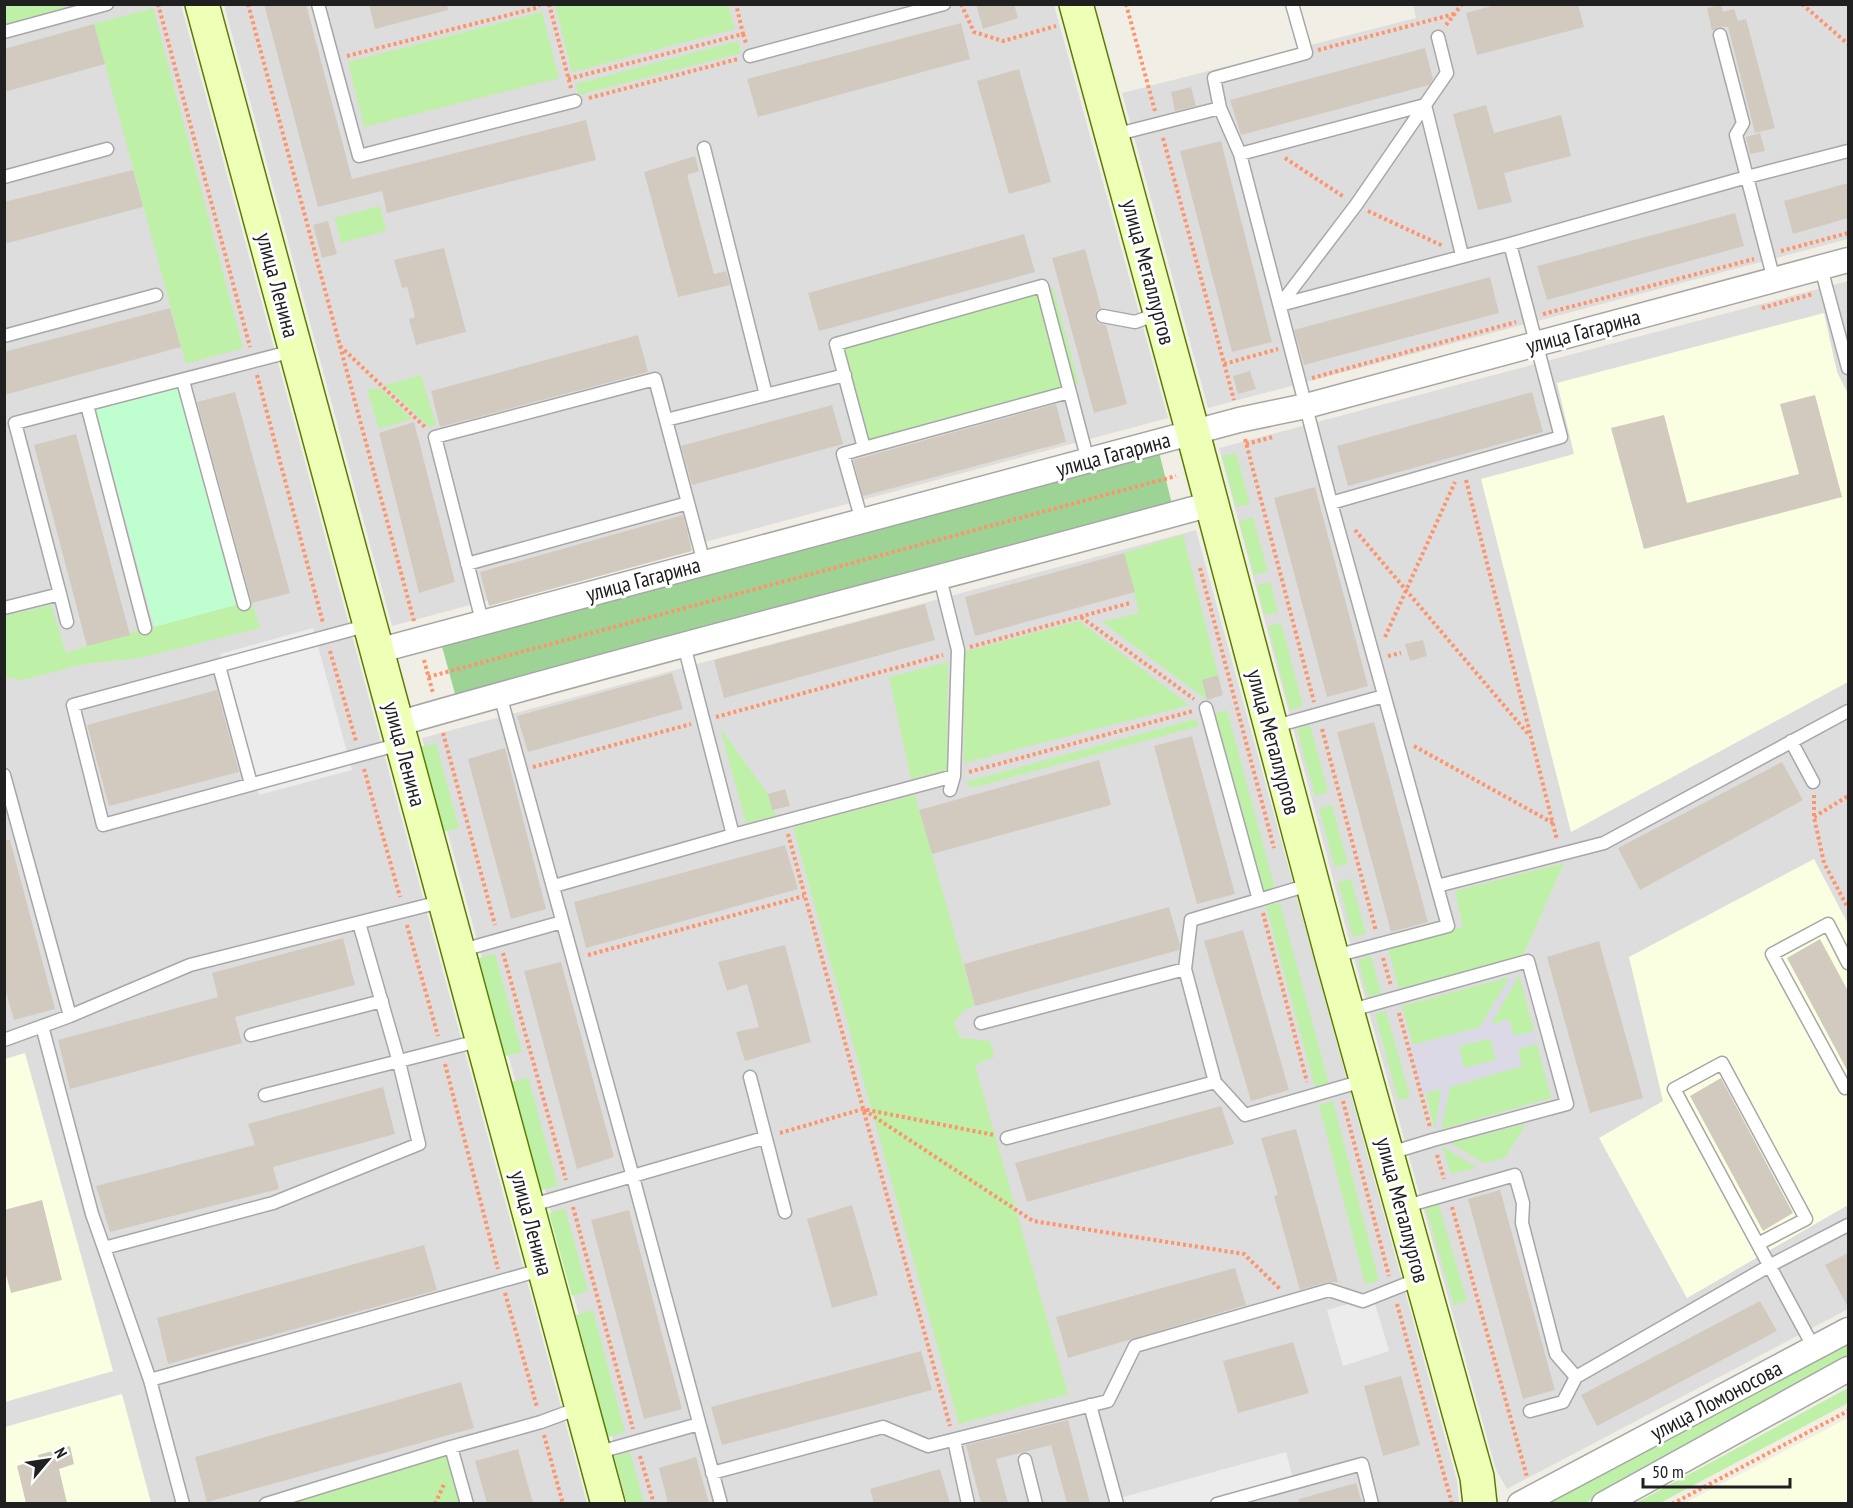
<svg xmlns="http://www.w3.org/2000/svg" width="1853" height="1508" viewBox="0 0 1853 1508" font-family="'PT Sans Narrow',sans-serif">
  <rect width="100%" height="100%" fill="#f1efe5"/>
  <path fill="#dedddd" d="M5 5H181L587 1503 5 1504Z
    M224 5H1054L1168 418 392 626Z
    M1413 5H1848V239L1208 408 1122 93 1416 18Z
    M1848 281V1309L1507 1489 1496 1470 1352 951 1219 448Z
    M1196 530 1457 1481 1459 1503H630L422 738Z"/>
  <path fill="#faffe1" d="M1824 313 1837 372 1848 394V682L1571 832 1481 479 1574 454 1557 383Z
    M1814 859 1848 924V1205L1687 1298 1599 1138 1663 1101 1629 957Z
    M25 1053 113 1371 5 1402V1059Z
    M122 1394 151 1503 5 1504V1427Z
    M1848 1418V1503H1685Z"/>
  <path fill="#bef0a7" d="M5 5H65L68 12 5 28Z
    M555 5H728L735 29 572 72Z
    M153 8 243 348 186 364 94 24Z
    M542 12 559 78 364 127 348 62Z
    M738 41 741 53 578 95 576 84Z
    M380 206 386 231 341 243 335 218Z
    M1053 287 1079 384 865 442 841 347Z
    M421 375 436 425 429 427 385 385Z
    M380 388 412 419 379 429 367 390Z
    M1236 453 1250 504 1236 507 1222 456Z
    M1253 517 1268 572 1254 575 1239 521Z
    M1183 535 1218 675 1202 680 1207 700 1102 622 1139 613 1124 553Z
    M1270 582 1278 612 1264 615 1257 585Z
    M252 603 260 628 140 658 84 664 23 680 5 677 4 616 51 605 66 653C122 634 179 620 236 605Z
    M1079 621 1189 705 964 763 963 652Z
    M1281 623 1303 706 1290 710 1268 626Z
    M948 662 947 770 911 779 889 677Z
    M1227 710 1275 889 1262 893 1214 714Z
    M1195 719 1199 726 972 788 966 782Z
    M1310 725 1328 792 1315 796 1297 729Z
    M720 728 768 794 776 816 746 823Z
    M436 743 459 828 442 832 419 747Z
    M915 795 975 1006 964 1010 954 1023 960 1038 990 1041 994 1057 975 1065 1068 1394 959 1424 793 827Z
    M1332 805 1348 864 1335 867 1319 809Z
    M1564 863 1523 955 1399 989 1388 948 1463 927 1455 891Z
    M1351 879 1366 934 1353 937 1338 882Z
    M1280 903 1329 1084 1315 1087 1266 906Z
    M495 954 522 1052 505 1056 479 958Z
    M1371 956 1381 993 1368 997 1358 960Z
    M1519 975 1534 1031 1514 1036 1490 1025Z
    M1510 977 1480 1027 1413 1045 1402 1006Z
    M1386 1011 1410 1097 1398 1100 1375 1014Z
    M1491 1038 1496 1060 1464 1068 1459 1046Z
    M1537 1044 1551 1098 1441 1129 1450 1087 1522 1066 1517 1049Z
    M528 1077 558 1186 541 1190 512 1082Z
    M1442 1088 1435 1131 1426 1093Z
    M1333 1101 1379 1281 1365 1284 1319 1105Z
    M1526 1124 1505 1158 1484 1163 1450 1143Z
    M1442 1146 1477 1168 1451 1174Z
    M1438 1202 1467 1301 1454 1305 1425 1206Z
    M565 1209 588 1291 572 1296 549 1213Z
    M593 1310 625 1432 608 1437 576 1315Z
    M1848 1342V1362L1585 1503 1543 1504Z
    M1848 1388V1403L1660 1503H1636Z
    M449 1451 464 1504H276Z
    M630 1452 644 1503H627L614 1456Z"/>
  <path fill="#9dd496" d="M1159 452 1172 504 455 694 441 643Z"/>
  <path fill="#bfffcf" d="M179 388 236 605 154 627 96 410Z"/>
  <path fill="#ececec" d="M313 628 352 770 259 795 220 654Z
    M1373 1297 1389 1351 1343 1366 1327 1310Z
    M1286 1452 1294 1483 1217 1503 1117 1504 1116 1499Z"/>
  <path fill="#dcd9e7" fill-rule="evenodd" d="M1519 975 1491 1024 1509 1019 1514 1036 1534 1031 1537 1044 1518 1049 1522 1066 1450 1087 1441 1129 1435 1131 1441 1089 1421 1094 1408 1046 1480 1027 1510 977ZM1490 1038 1496 1060 1464 1068 1459 1046Z"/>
  <path fill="#d2cabe" d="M264 4H306L352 179 586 120 596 160 387 213 382 191 318 207Z
    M369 4H447L448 10 375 29Z
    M976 4H1014L1018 18 983 29Z
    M1499 4H1578L1584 27 1477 55 1466 13Z
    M1721 5 1723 12 1734 9 1738 21 1746 19 1775 128 1755 133 1728 27H1718L1712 31 1707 8Z
    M961 23 970 59 758 117 747 79Z
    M94 24 105 64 4 92V49Z
    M1425 48 1433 79 1429 85 1241 135 1230 100Z
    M1019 69 1051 182 1009 194 977 81Z
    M1191 87 1196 106 1175 111 1171 92Z
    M1486 105 1494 133 1561 115 1571 156 1504 173 1512 202 1478 210 1453 114Z
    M1760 133 1765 151 1750 154 1746 137Z
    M1221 141 1272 342 1232 352 1180 151Z
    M695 156 699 171 687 175 714 274 726 271 730 285 678 297 644 172Z
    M133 170 143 207 4 244V202Z
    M1848 183V218L1793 234 1784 201Z
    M1735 213 1744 246 1547 300 1537 266Z
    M328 221 337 254 322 258 313 225Z
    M1024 234 1035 272 819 331 808 293Z
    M444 248 466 332 416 345 409 319 415 317 407 287 402 288 394 260Z
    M1085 249 1101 308 1096 311 1095 318 1098 323 1106 325 1127 404 1094 413 1052 258Z
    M1490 277 1499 313 1304 365 1294 330Z
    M170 308 181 347 4 395V352Z
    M638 335 648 372 440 427 431 391Z
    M1250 371 1256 389 1238 394 1233 376Z
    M235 392 290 593 252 603 197 402Z
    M1532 392 1543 432 1348 486 1337 446Z
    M1815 395 1842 497 1644 549 1611 428 1664 415 1687 503 1799 474 1780 404Z
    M1056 404 1066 442 863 496 853 460Z
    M832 405 843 444 692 485 681 446Z
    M414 422 455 582 419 593 379 433Z
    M76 434 130 635 87 646 34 445Z
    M1315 487 1368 686 1327 697 1274 498Z
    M683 515 692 551 489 606 480 572Z
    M1124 553 1135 592 975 636 965 597Z
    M925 604 935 640 724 698 714 660Z
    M1423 640 1427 656 1410 661 1405 644Z
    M672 673 683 709 528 752 517 716Z
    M1218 675 1223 695 1207 700 1202 680Z
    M217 690 239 772 109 806 87 725Z
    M1374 722 1428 922 1391 932 1337 732Z
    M1192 736 1235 894 1197 904 1154 746Z
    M505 748 546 909 511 919 468 759Z
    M1099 760 1111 805 932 854 919 810Z
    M1782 762 1803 800 1640 890 1618 848Z
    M785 789 790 806 772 810 768 794Z
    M4 840H10L55 1009 14 1020 4 985Z
    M785 845 798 889 586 948 574 902Z
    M1169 907 1180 945 1179 950 975 1006 964 964Z
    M1243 930 1289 1090 1251 1101 1204 941Z
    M343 938 355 985 235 1017 242 1043 70 1089 58 1040 218 997 212 973Z
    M1820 939 1848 991V1072L1787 958Z
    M1599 941 1643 1098 1590 1113 1547 957Z
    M785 945 811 1042 745 1061 736 1032 759 1027 747 984 727 991 718 962Z
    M561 962 614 1157 577 1169 524 971Z
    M1721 1078 1793 1213 1763 1231 1690 1096Z
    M383 1087 395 1134 273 1167 279 1189 110 1232 96 1186 255 1145 248 1124Z
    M1221 1106 1234 1144 1027 1202 1015 1163Z
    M1296 1129 1338 1282H1327L1300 1290 1274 1196 1278 1195 1261 1138Z
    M1500 1190 1555 1390 1523 1399 1468 1199Z
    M42 1200 62 1280 11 1293 4 1267V1210Z
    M852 1205 878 1295 832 1308 807 1219Z
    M629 1210 682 1409 644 1419 591 1220Z
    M424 1245 437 1290 168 1364 157 1318Z
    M1848 1253V1307L1825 1265Z
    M1235 1268 1246 1305 1068 1358 1056 1317Z
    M1760 1301 1777 1331 1597 1426 1581 1395Z
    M1293 1342 1309 1393 1238 1413 1223 1361Z
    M921 1351 932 1390 722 1445 711 1407Z
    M1401 1376 1420 1445 1383 1456 1364 1386Z
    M461 1382 474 1428 207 1502 195 1457Z
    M1068 1420 1090 1503H1067L1051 1445 996 1459 1008 1503H981L966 1445Z
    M70 1446 74 1464 59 1469 67 1503H26L17 1466 39 1459 38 1455Z
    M518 1449 533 1503H487L475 1461Z
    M696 1457 709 1503H668L659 1468Z
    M940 1469 950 1503H874L870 1489Z
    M1356 1483 1362 1503H1299V1499Z"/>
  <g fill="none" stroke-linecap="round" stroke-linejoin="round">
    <g stroke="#a7a7a7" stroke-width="15">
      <path id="lane" d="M318 4 359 156 575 101
        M4 32 107 4
        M1720 35 1743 123 1736 135 1774 280
        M750 56 944 4
        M1220 108 1214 78 1306 53 1292 4
        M1114 135 1220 108 1240 154 1331 503 1561 437 1510 244
        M704 148 766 395
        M1240 154 1425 105 1462 255
        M4 177 107 149
        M1821 268 1848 368
        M1280 305 1510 244 1747 177 1848 151
        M1280 305 1356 205 1447 73 1438 37
        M1103 316 1135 322 1160 313
        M4 336 156 295
        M183 381 244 604
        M1069 392 864 448 836 344 1042 286 1088 461
        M87 405 145 628
        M666 420 845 375
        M1331 503 1448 926 1335 956
        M862 521 843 454 864 448
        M467 564 688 503
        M940 578 958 650 954 776 950 790
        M60 594 67 622
        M4 608 60 594 15 423 293 351
        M482 621 435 437 655 379 704 563
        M369 625 73 705 103 825 400 744
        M684 645 733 835
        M219 666 251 784
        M500 695 633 1177 721 1504
        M1206 708 1259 900
        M1272 727 1384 696
        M1791 741 1813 782
        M4 775 70 1016 190 965 444 901
        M1312 884 1191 920 1185 969 1215 1082 1245 1115 1366 1080
        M554 886 733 835 954 776
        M1437 886 1604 843 1848 711
        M459 951 562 922
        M1348 1011 1528 961 1567 1104 1433 1140 1387 1154
        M981 1023 1185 969
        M42 1026 92 1214 104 1248
        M251 1035 382 1001
        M4 1040 70 1016
        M750 1077 785 1212
        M1845 1088 1772 954 1828 924 1848 963
        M265 1095 482 1040
        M1007 1138 1215 1082
        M529 1206 764 1138
        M1403 1207 1515 1175 1523 1203 1522 1223 1556 1354 1576 1377 1769 1266 1848 1225
        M1758 1244 1806 1219 1722 1063 1674 1089 1814 1348
        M150 1380 104 1248 273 1203 419 1144 399 1062 359 923
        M1090 1405 1117 1504
        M1530 1411 1563 1402 1576 1377
        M954 1440 968 1504
        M451 1447 541 1422 579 1408
        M596 1453 699 1424
        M1025 1460 1036 1504
        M712 1473 883 1427 928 1446 1108 1401 1135 1346 1329 1290 1363 1301 1421 1278
        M183 1504 150 1380 544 1269
        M266 1504 451 1447 467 1504
        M1217 1504 1362 1464 1372 1504"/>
    </g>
    <g stroke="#a7a7a7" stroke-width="27">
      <path id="street" d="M377 651 1239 420 1306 406 1848 260
        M397 724C667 646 940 579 1211 504
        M1520 1504 1848 1330
        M1604 1504 1848 1369"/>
    </g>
    <g stroke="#597e00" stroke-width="36">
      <path id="secondary" d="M202 4 608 1504
        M1076 4 1193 433 1332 957 1477 1477 1480 1504"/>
    </g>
    <path stroke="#ff9369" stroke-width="4" stroke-dasharray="3 3" stroke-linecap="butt" d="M158 4 250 347
      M248 4 414 621
      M549 4 571 88
      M961 4 974 32 1003 41 1056 26
      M1126 4 1155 111
      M1802 4 1848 44
      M1446 25 1462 4
      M743 34 746 43
      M1318 50 1454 14
      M347 56 536 8 540 4
      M568 79 743 34 736 4
      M589 98 738 59
      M1163 138 1234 400
      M1285 158 1344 197
      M1368 211 1443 246
      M1781 251 1848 233
      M1762 308 1813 294
      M1543 314 1754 259
      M340 346 426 428
      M1224 364 1278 349
      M257 375 323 623
      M1312 378 1516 322
      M1245 439 1314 702
      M1246 444 1273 437
      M1466 480 1557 840
      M1355 530 1529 735
      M1200 568 1274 848
      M1081 617 1194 699
      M1385 637 1455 482
      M970 647 1130 603
      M330 651 356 741
      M1388 656 1401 653
      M424 660 433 693
      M428 677 1176 476
      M716 717 943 655
      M1322 729 1376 931
      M443 733 495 925
      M1414 746 1553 823
      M533 767 691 724
      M364 769 400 897
      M969 772 1193 711
      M1814 795V817L1824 863 1848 908
      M1814 817 1848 796
      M788 834 950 1426
      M1263 913 1307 1082
      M407 925 438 1036
      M503 953 566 1180
      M588 955 804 896
      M1383 958 1391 986
      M1399 1013 1430 1127
      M445 1064 498 1269
      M1343 1101 1389 1276
      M864 1110 1033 1221 1244 1254 1280 1289
      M780 1133 863 1109 994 1135
      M1437 1155 1444 1179
      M573 1207 633 1429
      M1452 1207 1527 1477
      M505 1293 537 1407
      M1397 1304 1452 1504
      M544 1435 563 1504
      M640 1456 654 1504
      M435 1504 445 1482
      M1672 1504 1848 1411"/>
    <use href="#lane" stroke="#fff" stroke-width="12"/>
    <use href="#street" stroke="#fff" stroke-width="24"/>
    <use href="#secondary" stroke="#eeffb6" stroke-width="33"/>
  </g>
  <g text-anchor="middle" stroke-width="6" stroke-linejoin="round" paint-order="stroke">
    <g font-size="22" fill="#202020" stroke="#fff">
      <text transform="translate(1149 272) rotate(75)" y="8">улица Металлургов</text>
      <text transform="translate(278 285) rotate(75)" y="8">улица Ленина</text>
      <text transform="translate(1583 331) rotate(-15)" y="8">улица Гагарина</text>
      <text transform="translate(1113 454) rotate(-15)" y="8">улица Гагарина</text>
      <text transform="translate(643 579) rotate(-15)" y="8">улица Гагарина</text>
      <text transform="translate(1274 742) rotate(75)" y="8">улица Металлургов</text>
      <text transform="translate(405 754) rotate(75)" y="8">улица Ленина</text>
      <text transform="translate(1403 1210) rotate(75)" y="8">улица Металлургов</text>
      <text transform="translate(532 1223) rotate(75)" y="8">улица Ленина</text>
      <text transform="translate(1716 1400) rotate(-28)" y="8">улица Ломоносова</text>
    </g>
  </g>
  <rect width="1853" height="1508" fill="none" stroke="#202020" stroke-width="12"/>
  <g transform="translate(48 1460) rotate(61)" stroke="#ffffff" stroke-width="4.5" paint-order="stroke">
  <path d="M0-4.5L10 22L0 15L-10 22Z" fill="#202020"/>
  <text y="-9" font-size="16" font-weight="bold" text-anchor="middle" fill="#202020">N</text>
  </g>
  <path d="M1643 1478v9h147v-9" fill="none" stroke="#202020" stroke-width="3"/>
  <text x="1652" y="1478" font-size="18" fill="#202020" stroke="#ffffff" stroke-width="4.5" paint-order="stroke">50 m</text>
</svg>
